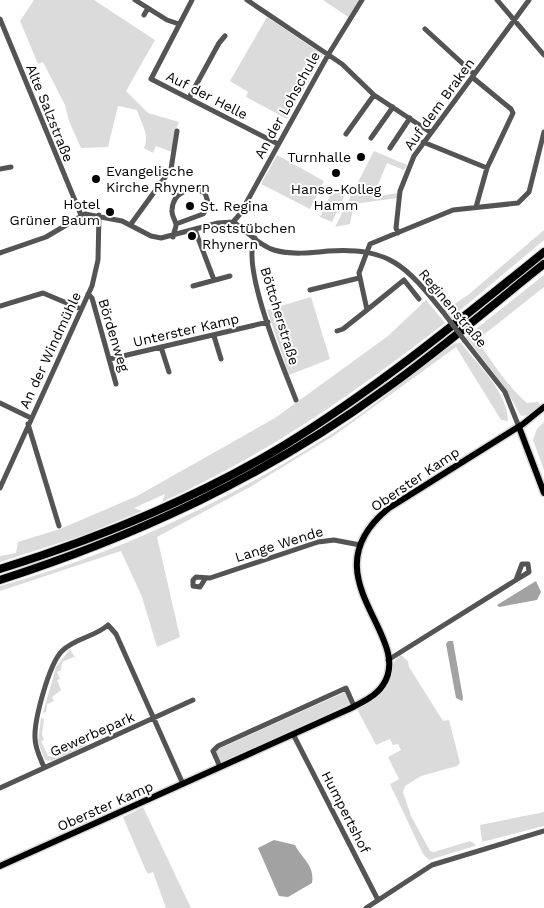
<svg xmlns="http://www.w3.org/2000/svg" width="544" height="908" viewBox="0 0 544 908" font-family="'Work Sans',sans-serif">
  <rect width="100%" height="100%" fill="#fff"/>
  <path fill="#dbdbdb" d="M34 0H94L155 40 126 91 148 113 179 122 174 134 172 152 156 146 153 153 144 148C150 135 141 123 137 110L118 106 108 147 81 148 69 121 65 105 43 62 38 64 20 21Z
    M323 0H360L348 17Z
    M267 17 323 55 287 119 246 97 248 92 230 81Z
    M374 151 407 165 404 170 387 163 378 185 379 196 398 193 397 198 354 204 350 224 335 227Z
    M277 155 324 181 310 209 261 184Z
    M333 189 345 195 332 222 320 217Z
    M544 230V240L451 318 445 310 468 295Z
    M544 275V287L477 340C492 362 506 385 527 403L538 402 541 406 528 415 521 416 505 388 466 337Z
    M311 297 330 359 289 375 267 310Z
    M426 300 445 323C356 392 265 456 162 502L165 494 134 508 142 511 84 535 0 562V556L16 553 18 542 60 529 137 496 275 418 388 336Z
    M456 343H461C479 366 507 391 508 421L501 420 456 347 335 435 250 487 157 537 180 637 157 647 142 597 121 551 0 591V586C117 554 232 499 333 433 371 409 406 378 442 351Z
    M544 422V470L533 440 537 429Z
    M70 649 76 659 74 657 62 662 61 670 57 672 60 679 57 680 61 690 52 697 54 701 47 704 46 712 43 713 56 667Z
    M401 655 408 661 409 667 443 721 449 720 460 763 457 766 421 776 405 786 403 792 411 816 430 851 434 852 470 841 475 844V846L429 860 423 854 390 784 399 779 388 757 401 750 398 744 393 745 390 739 376 745 358 711V707C370 699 384 692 389 678 393 668 391 662 401 655Z
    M345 692 351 703 220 763 214 751Z
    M41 718 44 719 42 734 44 740 41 741 48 756 52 757 84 743 87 745 52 761 45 760 38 742Z
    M143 807 191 908H166L153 872 148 874 146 871 123 817Z
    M544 812V826L482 842 480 825Z"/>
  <path fill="#a2a2a2" d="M536 581 541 592 537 600 499 607 497 605Z
    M448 641H453L463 698 462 701 456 698 446 644Z
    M274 840 295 845C302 859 315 865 312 883L288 897 279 896 258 848Z"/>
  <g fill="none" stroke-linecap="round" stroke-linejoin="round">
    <g stroke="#dbdbdb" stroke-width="9">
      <path id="major" d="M519 427 544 493
        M0 866 349 709C361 703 375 697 383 685 416 636 305 576 389 508L523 424 544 407"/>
    </g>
    <g stroke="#dbdbdb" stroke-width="10">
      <path id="highway" d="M0 569C99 538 195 499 283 446 376 389 460 320 544 252
        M0 580C139 535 266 476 384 390 439 351 491 306 544 264"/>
    </g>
    <path stroke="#545454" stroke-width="5" d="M135 0 167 20 179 24
      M192 0 151 79 278 144
      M247 0 342 64 374 95 430 132
      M497 0 544 55
      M144 15 148 8
      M0 19 81 215
      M425 29 474 74
      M472 77 511 109 513 113 487 168 476 207
      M189 98 219 43 225 36
      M346 134 374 95
      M371 138 393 107
      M423 142 487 168
      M390 148 410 118
      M0 169 11 167
      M233 222 240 214 328 55 362 0
      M131 224 171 169 177 131
      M195 230 214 280
      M398 233 396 228 400 191 414 156 529 0
      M173 237C173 233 176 229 176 225 176 221 171 215 172 210 173 192 191 185 205 193L209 205 203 214 176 224
      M255 238C240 266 284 369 296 400
      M0 253 46 237 85 214 122 221 151 236 161 238 218 223 233 222C246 230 258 245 274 250 291 255 310 253 328 251 390 247 406 266 443 312
      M193 286 230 276
      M310 290 359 278
      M88 294 92 298 116 384
      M0 306 43 293 81 309
      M367 310 404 280 419 299
      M337 331 343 329 367 310 359 273 370 244 453 210 518 203 529 192 544 132
      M214 336 221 359
      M465 341 505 392 519 427
      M161 347 169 372
      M110 359 268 322
      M0 403 31 418
      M28 424 59 526
      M0 488 92 286 98 260 99 215
      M205 579 200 587 193 586V580L196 577 210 578 318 542 334 540 360 545
      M388 660 516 580 529 572 528 564H522L516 580
      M293 734 378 900
      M44 767C40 758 35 748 35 738 34 720 49 664 62 651 75 638 95 637 108 625L116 634 183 784
      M220 767 213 751 218 746 346 688 354 706
      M0 788 193 700
      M366 908 432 865 544 831"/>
    <use href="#major" stroke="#000" stroke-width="6"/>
    <use href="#highway" stroke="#000" stroke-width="8"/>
    <path stroke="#545454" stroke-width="5" d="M443 312 465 341"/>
  </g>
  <g fill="#000" stroke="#fff" stroke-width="2">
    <circle cx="361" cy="157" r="5"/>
    <circle cx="336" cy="173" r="5"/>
    <circle cx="96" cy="179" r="5"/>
    <circle cx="190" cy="206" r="5"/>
    <circle cx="110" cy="212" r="5"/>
    <circle cx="192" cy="236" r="5"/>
  </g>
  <g text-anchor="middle" stroke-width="4" stroke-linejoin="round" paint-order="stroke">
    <g font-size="14" fill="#000" stroke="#fff">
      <text transform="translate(207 95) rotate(27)" y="5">Auf der Helle</text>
      <text transform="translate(439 104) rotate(-54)" y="5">Auf dem Braken</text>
      <text transform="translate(287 105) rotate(-61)" y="5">An der Lohschule</text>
      <text transform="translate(50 113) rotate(68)" y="5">Alte Salzstraße</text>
      <text transform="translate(453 308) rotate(50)" y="5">Reginenstraße</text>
      <text transform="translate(280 316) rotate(73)" y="5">Böttcherstraße</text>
      <text transform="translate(186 330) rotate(-13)" y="5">Unterster Kamp</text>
      <text transform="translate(114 335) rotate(73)" y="5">Bördenweg</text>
      <text transform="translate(50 350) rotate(-65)" y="5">An der Windmühle</text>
      <text transform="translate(415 479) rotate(-34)" y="5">Oberster Kamp</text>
      <text transform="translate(279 544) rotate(-17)" y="5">Lange Wende</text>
      <text transform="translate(92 734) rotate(-24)" y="5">Gewerbepark</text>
      <text transform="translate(105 806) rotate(-24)" y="5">Oberster Kamp</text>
      <text transform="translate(346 812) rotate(63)" y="5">Humpertshof</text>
    </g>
    <g font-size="14" fill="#000" stroke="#fff" text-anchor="start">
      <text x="351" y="162" text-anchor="end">Turnhalle</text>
      <text x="106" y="176">Evangelische<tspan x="106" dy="16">Kirche Rhynern</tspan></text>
      <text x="336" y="194" text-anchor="middle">Hanse-Kolleg<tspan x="336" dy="16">Hamm</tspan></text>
      <text x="100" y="209" text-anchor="end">Hotel<tspan x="100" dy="16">Grüner Baum</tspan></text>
      <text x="200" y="211">St. Regina</text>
      <text x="202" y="233">Poststübchen<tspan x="202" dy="16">Rhynern</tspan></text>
    </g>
  </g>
</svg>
